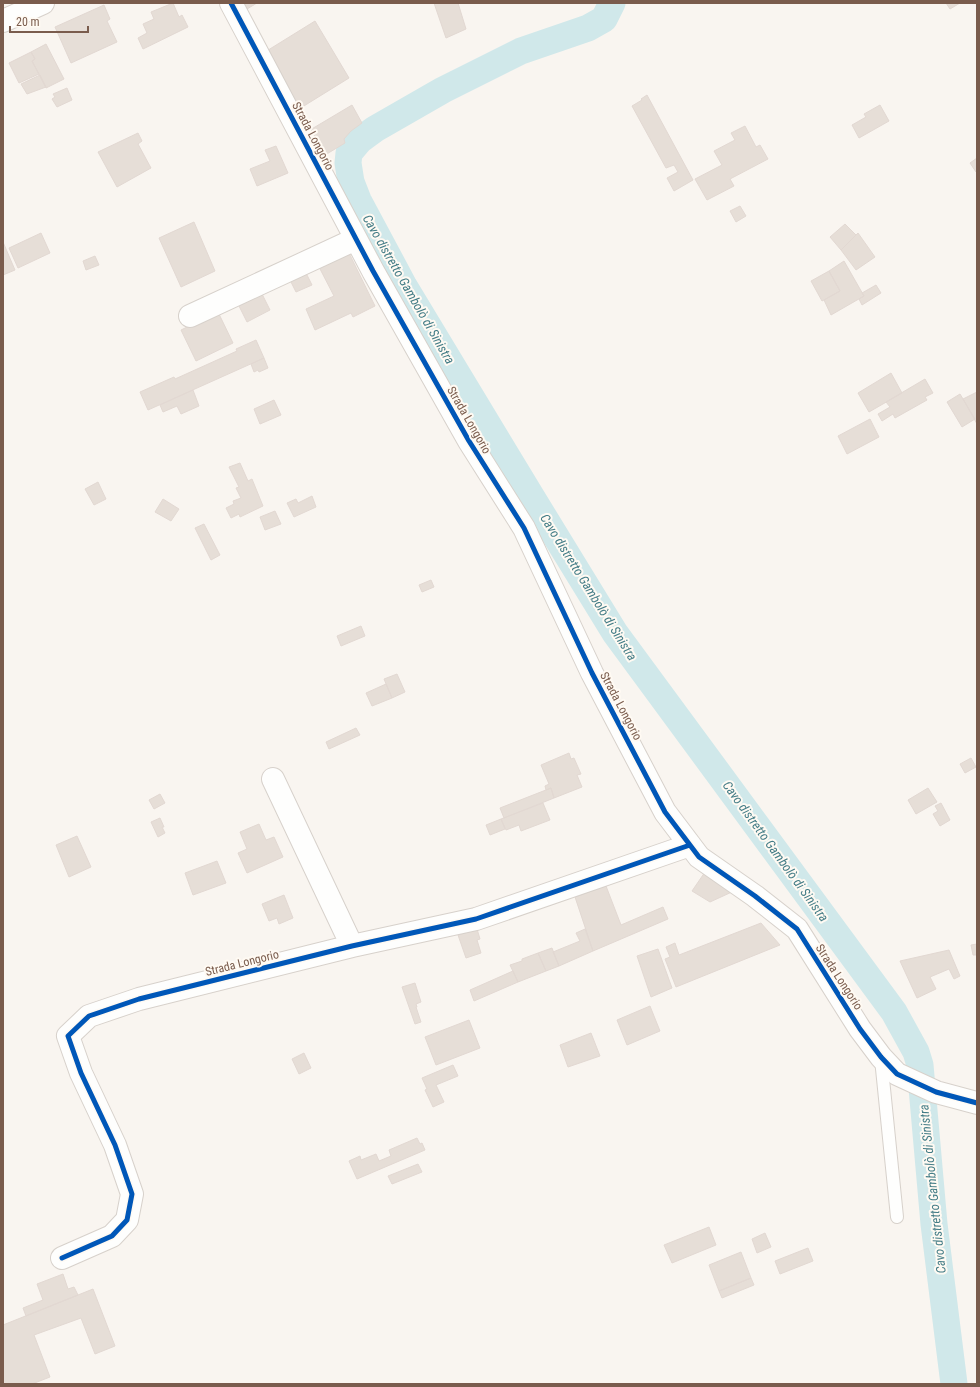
<svg xmlns="http://www.w3.org/2000/svg" width="980" height="1387" viewBox="0 0 980 1387" font-family="'Roboto Condensed',sans-serif">
  <rect width="100%" height="100%" fill="#f9f5f0"/>
  <g fill="none" stroke-linecap="round" stroke-linejoin="round">
    <path stroke="#d0e8ea" stroke-width="27" d="M612 3 604 19 588 28 521 51 443 90 375 129 360 140 349 153 348 163 351 182 358 200 404 286 531 496 615 633 894 1012 916 1052 920 1065 934 1224 954 1384"/>
  </g>
  <path fill="#e6ded7" stroke="#e2d8d2" d="M173 3 179 17 182 15 188 27 143 49 138 38 147 33 143 24 154 19 151 12Z
    M238 3H257L242 12Z
    M434 3H458L466 29 446 38Z
    M946 3H960L950 9Z
    M104 5 110 19 107 21 117 42 71 63 55 27Z
    M315 21 349 78 299 109 265 52Z
    M46 44 64 79 46 88 32 61 35 59 31 52Z
    M31 52 35 59 32 61 39 74 19 83 9 63Z
    M40 75 46 87 27 94 21 84Z
    M67 88 72 100 57 107 52 99 55 97 53 94Z
    M647 95 693 180 674 191 667 178 678 172 674 165 666 168 632 106 642 100 641 99Z
    M352 105 362 123 351 131 344 139 345 143 325 155 310 130Z
    M880 105 889 121 859 138 852 125 866 117 864 114Z
    M745 126 756 147 760 145 768 159 730 179 734 186 707 200 695 179 722 165 714 151 735 140 731 133Z
    M138 133 142 141 138 144 151 168 117 187 98 152Z
    M276 146 288 173 257 186 250 169 270 161 265 150Z
    M977 158V171L976 172 970 163Z
    M740 206 746 216 736 222 730 211Z
    M194 222 215 271 181 287 159 238Z
    M845 224 856 235 841 250 830 237Z
    M41 233 50 253 18 268 9 248Z
    M858 233 875 257 856 270 841 250Z
    M3 242 15 270 3 275Z
    M348 251 375 306 353 317 351 313 315 330 306 309 334 296 318 265Z
    M95 256 99 265 86 270 83 261Z
    M844 261 864 296 831 315 824 300 840 291 829 271Z
    M305 271 312 285 296 292 289 278Z
    M829 271 840 291 822 301 811 281Z
    M876 285 881 293 862 305 859 299 864 296 862 293Z
    M260 290 270 310 247 322 237 302Z
    M218 312 233 343 196 361 181 330Z
    M256 340 264 358 148 410 140 392 174 377 175 379 237 351 236 349Z
    M264 358 268 368 259 372 258 370 254 372 251 364Z
    M891 373 902 393 869 412 858 393Z
    M925 379 933 393 925 397 927 400 895 418 893 414 882 421 878 414 890 407 886 402Z
    M193 390 199 406 181 414 177 406 163 412 160 405Z
    M977 392V424L963 399Z
    M960 394 975 419 962 427 947 402Z
    M274 400 281 415 260 424 254 409Z
    M870 419 879 437 847 454 838 436Z
    M240 463 248 481 252 479 263 506 240 517 239 514 231 518 226 508 234 504 233 501 241 498 236 488 239 487 229 467Z
    M98 482 106 499 94 505 85 489Z
    M312 496 316 507 294 517 287 503 296 499 298 503Z
    M163 499 179 509 171 521 155 512Z
    M275 511 281 524 265 530 260 517Z
    M204 524 220 555 211 560 195 528Z
    M431 580 434 587 422 592 419 585Z
    M361 626 365 636 341 646 337 636Z
    M397 674 405 692 392 698 384 679Z
    M386 684 392 698 372 706 366 693Z
    M356 728 360 735 329 749 326 742Z
    M569 753 571 759 574 758 581 774 577 775 582 787 554 798 551 788 546 790 545 786 549 784 541 765Z
    M971 758 976 767 965 773 960 764Z
    M551 788 554 798 504 818 500 808Z
    M928 788 937 802 916 814 908 800Z
    M160 794 165 803 154 809 149 800Z
    M543 803 550 820 521 831 519 825 506 830 501 819Z
    M941 803 950 820 940 826 933 814 938 811 935 806Z
    M160 818 164 827H162L165 833 158 837 151 822Z
    M501 819 505 829 490 835 486 825Z
    M259 824 266 840 274 837 283 857 247 873 238 853 247 849 240 832Z
    M77 836 91 867 69 877 56 845Z
    M217 861 226 883 193 895 185 873Z
    M705 872 734 891 710 902 692 891Z
    M606 886 621 925 663 907 668 919 593 951 575 897Z
    M284 895 293 918 279 924 277 918 269 921 262 904Z
    M761 923 780 945 676 987 665 959 670 957 666 947 675 943 679 955Z
    M477 929 480 939 477 940 481 953 466 958 458 935Z
    M585 929 593 951 559 966 553 952 580 941 576 933Z
    M977 944V955H973L971 945Z
    M552 948 559 966 546 971 538 953Z
    M658 949 672 988 651 997 637 956Z
    M949 950 960 976 954 979 949 969 930 977 936 989 917 998 900 961Z
    M538 953 546 971 518 982 510 965 522 961V959Z
    M513 971 518 982 474 1001 470 990Z
    M415 983 421 1002 416 1004 417 1007H416L421 1022 415 1024 402 987Z
    M650 1006 660 1031 627 1045 617 1020Z
    M469 1020 480 1048 436 1065 425 1037Z
    M591 1033 600 1056 568 1067 560 1045Z
    M304 1053 311 1068 299 1074 292 1059Z
    M453 1065 458 1076 436 1085 444 1102 433 1107 425 1090 427 1089 422 1078Z
    M417 1138 420 1144 422 1143 425 1150 357 1179 349 1161 360 1156 361 1160 376 1154 379 1161 391 1156 389 1150Z
    M418 1164 422 1172 392 1184 388 1176Z
    M709 1227 716 1245 672 1263 664 1245Z
    M765 1233 771 1247 757 1253 752 1239Z
    M808 1248 813 1261 780 1274 775 1261Z
    M741 1252 751 1278 719 1291 709 1265Z
    M63 1274 68 1289 74 1287 78 1295 26 1316 23 1308 43 1300 37 1284Z
    M751 1278 754 1285 722 1298 719 1291Z
    M93 1289 115 1346 95 1354 81 1318 34 1335 50 1377 32 1384H3V1325Z"/>
  <g fill="none" stroke-linecap="round" stroke-linejoin="round">
    <g stroke="#d7d1cb" stroke-width="14">
      <path id="service" d="M881 1059 897 1217"/>
    </g>
    <g stroke="#d7d1cb" stroke-width="24">
      <path id="minor" d="M231 3 373 271 469 441 524 528 592 673 665 812 699 857 755 896 797 929 860 1029 881 1057 897 1074 936 1092 977 1103
        M3 21 43 3
        M190 316 356 239
        M273 779 352 946
        M62 1258 112 1236 127 1220 132 1194 115 1145 81 1073 68 1036 89 1016 139 999 352 946 476 919 690 845"/>
    </g>
    <use href="#service" stroke="#fefefd" stroke-width="12"/>
    <use href="#minor" stroke="#fefefd" stroke-width="22"/>
    <g stroke="#fffaf3" stroke-width="8">
      <path id="cycleway" d="M231 3 373 271 469 441 524 528 592 673 665 812 699 857 755 896 797 929 860 1029 881 1057 897 1074 936 1092 977 1103
        M62 1258 112 1236 127 1220 132 1194 115 1145 81 1073 68 1036 89 1016 139 999 352 946 476 919 690 845"/>
    </g>
    <use href="#cycleway" stroke="#0057b8" stroke-width="5"/>
  </g>
  <g text-anchor="middle" stroke-width="4" stroke-linejoin="round" paint-order="stroke">
    <g font-size="12" fill="#7a5c4d" stroke="#fffaf3">
      <text transform="translate(313 136) rotate(62)" y="4">Strada Longorio</text>
      <text transform="translate(469 420) rotate(60)" y="4">Strada Longorio</text>
      <text transform="translate(621 706) rotate(62)" y="4">Strada Longorio</text>
      <text transform="translate(242 963) rotate(-14)" y="4">Strada Longorio</text>
      <text transform="translate(839 977) rotate(57)" y="4">Strada Longorio</text>
    </g>
    <g font-size="13" font-style="italic" fill="#437c86" stroke="#fffaf3">
      <text transform="translate(409 289) rotate(60)" y="5">Cavo distretto Gambolò di Sinistra</text>
      <text transform="translate(589 587) rotate(58)" y="5">Cavo distretto Gambolò di Sinistra</text>
      <text transform="translate(776 851) rotate(54)" y="5">Cavo distretto Gambolò di Sinistra</text>
      <text transform="translate(932 1189) rotate(-96)" y="5">Cavo distretto Gambolò di Sinistra</text>
    </g>
  </g>
  <rect width="980" height="1387" fill="none" stroke="#7a5c4d" stroke-width="8"/>
  <path d="M10 26v6h78v-6" fill="none" stroke="#7a5c4d" stroke-width="2"/>
  <text x="16" y="26" font-size="12" fill="#7a5c4d" stroke="#fffaf3" stroke-width="3" paint-order="stroke">20 m</text>
</svg>
